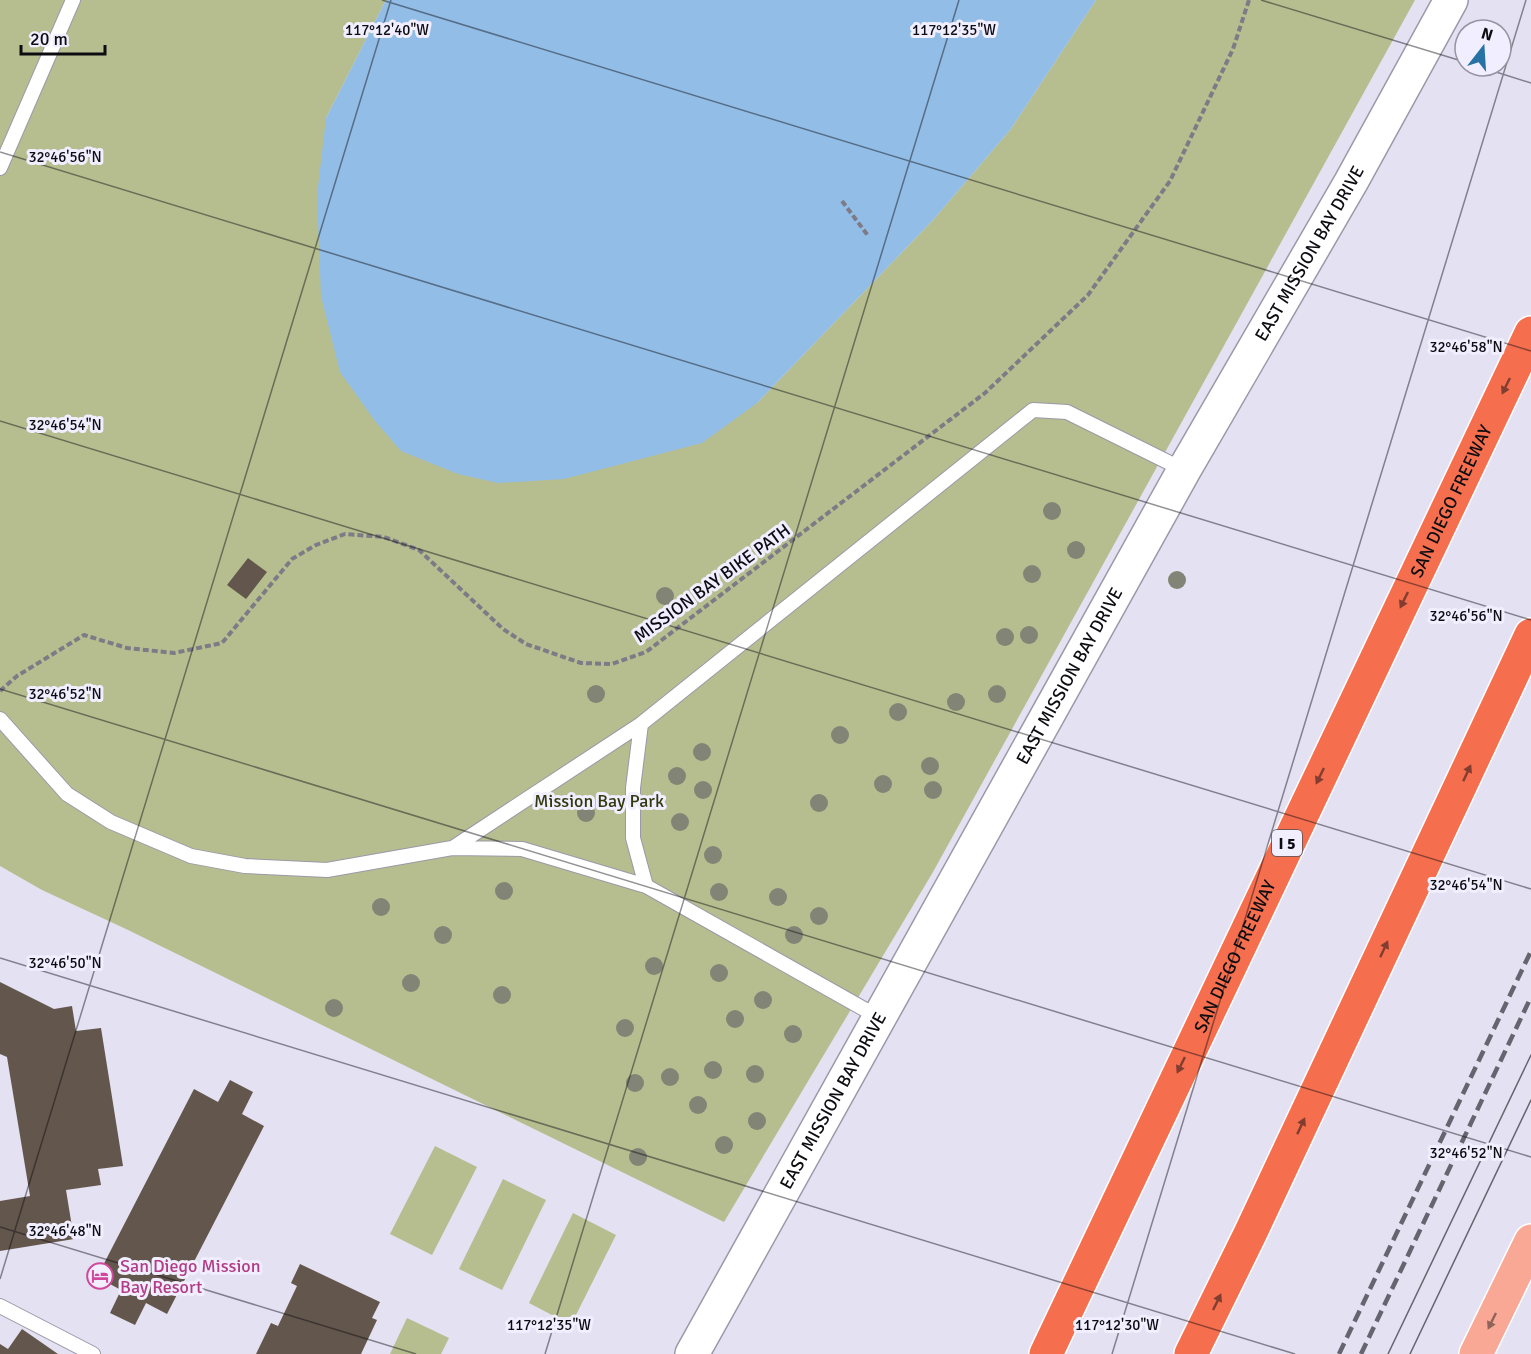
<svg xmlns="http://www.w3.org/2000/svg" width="1531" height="1354" viewBox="0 0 1531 1354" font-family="Signika,sans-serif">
  <rect width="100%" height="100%" fill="#e3e1f2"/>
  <path fill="#b6be90" d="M0 0H386L326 118 757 403 933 220 1010 130 1096 0H1415L933 872 724 1222 126 929 42 890 0 866Z
    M435 1146 477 1167 432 1255 390 1234Z
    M503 1179 546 1200 502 1290 459 1269Z
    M573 1213 616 1235 571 1325 529 1303Z
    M407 1318 449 1338 441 1354H390Z"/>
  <path fill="#92bde6" d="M386 0H1096L1010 130 933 220 757 403 702 443 564 479 498 483 458 474 401 451 375 421 340 372 321 296 317 196 326 118Z"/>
  <path fill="#63564c" d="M248 558 267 572 246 599 227 585Z
    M0 982 54 1009 72 1006 76 1031 101 1028 123 1166 98 1169 101 1185 66 1190 74 1239 0 1251V1201L30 1196 7 1057 0 1054Z
    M230 1080 253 1092 242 1114 264 1126 167 1314 146 1303 135 1325 110 1313 121 1290 97 1277 194 1089 218 1102Z
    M300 1264 380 1302 372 1318 377 1320 361 1354H256L271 1323 278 1326 297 1286 291 1283Z
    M22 1329 58 1354H0V1344L8 1349Z"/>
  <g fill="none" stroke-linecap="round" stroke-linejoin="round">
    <g stroke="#9b99a8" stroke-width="16">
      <path id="lane" d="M0 168 73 0
        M0 719 67 794 111 822 191 856 245 866 327 870 452 848 522 849 646 886 880 1018
        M641 724 633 788V838L646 886
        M454 847 641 724 1033 410 1067 412 1184 470
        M0 1306 93 1354"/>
    </g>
    <g stroke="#9b99a8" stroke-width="36">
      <g id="secondary">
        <path id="s1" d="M692 1354 1184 470 1351 182 1451 0"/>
      </g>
    </g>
    <g stroke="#fff" stroke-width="36">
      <path id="primary" d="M1476 1354 1531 1241"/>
    </g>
    <g stroke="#fff" stroke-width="36">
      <g id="highway">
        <path id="s2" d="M1046 1354 1531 333"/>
        <path d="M1191 1354 1250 1234 1531 635"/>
      </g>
    </g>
    <path stroke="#7c7b86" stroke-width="4" stroke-dasharray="6 3" stroke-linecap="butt" d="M842 201 869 237
      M0 691 17 676 84 635 127 648 174 653 222 643 292 559 316 545 345 534 384 537 419 550 503 629 526 644 581 663 612 664 646 652 985 393 1088 295 1170 181 1233 49 1249 0"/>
    <use href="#lane" stroke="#fff" stroke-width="14"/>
    <use href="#secondary" stroke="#fff" stroke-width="33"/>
    <use href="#primary" stroke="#f9a895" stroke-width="33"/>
    <use href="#highway" stroke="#f56e4e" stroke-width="33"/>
    <path stroke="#66656f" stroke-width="1.5" d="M1388 1354 1531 1055
      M1410 1354 1531 1100"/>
    <path stroke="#66656f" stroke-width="4.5" stroke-dasharray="12 6" stroke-linecap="butt" d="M1339 1354 1531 951
      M1361 1354 1531 997"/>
  </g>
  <g fill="#828575">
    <circle cx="1052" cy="511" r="9"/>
    <circle cx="1076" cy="550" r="9"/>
    <circle cx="1032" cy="574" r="9"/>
    <circle cx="1177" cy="580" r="9"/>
    <circle cx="665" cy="596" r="9"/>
    <circle cx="1029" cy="635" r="9"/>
    <circle cx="1005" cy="637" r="9"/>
    <circle cx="596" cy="694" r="9"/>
    <circle cx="997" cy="694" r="9"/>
    <circle cx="956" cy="702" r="9"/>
    <circle cx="898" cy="712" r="9"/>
    <circle cx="840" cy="735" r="9"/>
    <circle cx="702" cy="752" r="9"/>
    <circle cx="930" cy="766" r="9"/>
    <circle cx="677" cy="776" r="9"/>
    <circle cx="883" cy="784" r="9"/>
    <circle cx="703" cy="790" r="9"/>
    <circle cx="933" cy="790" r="9"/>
    <circle cx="819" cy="803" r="9"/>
    <circle cx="586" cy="813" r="9"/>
    <circle cx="680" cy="822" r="9"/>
    <circle cx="713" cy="855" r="9"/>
    <circle cx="504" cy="891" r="9"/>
    <circle cx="719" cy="892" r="9"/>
    <circle cx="778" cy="897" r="9"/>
    <circle cx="381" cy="907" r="9"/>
    <circle cx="819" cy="916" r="9"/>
    <circle cx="443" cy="935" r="9"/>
    <circle cx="794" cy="935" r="9"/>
    <circle cx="654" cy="966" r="9"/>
    <circle cx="719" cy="973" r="9"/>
    <circle cx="411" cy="983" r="9"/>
    <circle cx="502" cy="995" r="9"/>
    <circle cx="763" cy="1000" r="9"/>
    <circle cx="334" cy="1008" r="9"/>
    <circle cx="735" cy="1019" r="9"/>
    <circle cx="625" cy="1028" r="9"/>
    <circle cx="793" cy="1034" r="9"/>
    <circle cx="713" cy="1070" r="9"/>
    <circle cx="755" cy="1074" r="9"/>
    <circle cx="670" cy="1077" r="9"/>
    <circle cx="635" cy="1083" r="9"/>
    <circle cx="698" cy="1105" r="9"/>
    <circle cx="757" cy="1121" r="9"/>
    <circle cx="724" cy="1145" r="9"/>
    <circle cx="638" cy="1157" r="9"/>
  </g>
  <defs><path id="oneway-solid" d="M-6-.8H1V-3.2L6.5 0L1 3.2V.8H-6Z" transform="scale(1.5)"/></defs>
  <g fill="#813d30">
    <use href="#oneway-solid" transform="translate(1506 386) rotate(116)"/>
    <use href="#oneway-solid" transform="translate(1404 600) rotate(116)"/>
    <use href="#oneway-solid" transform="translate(1467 773) rotate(-65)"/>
    <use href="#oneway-solid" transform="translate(1320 776) rotate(116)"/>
    <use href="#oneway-solid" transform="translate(1384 949) rotate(-65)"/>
    <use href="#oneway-solid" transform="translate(1181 1065) rotate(116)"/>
    <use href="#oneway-solid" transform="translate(1301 1126) rotate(-65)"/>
    <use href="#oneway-solid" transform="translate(1217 1302) rotate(-64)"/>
  </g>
  <use fill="#8f625a" href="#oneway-solid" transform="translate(1492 1321) rotate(116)"/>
  <path fill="none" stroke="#0d0c11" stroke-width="1.5" stroke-opacity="0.45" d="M382 0 1531 351M1261 0 1465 62M1477 66 1531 83M0 152 1531 620M0 421 1531 889M0 689 1531 1157M0 958 1295 1354M0 1227 416 1354M0 1279 391 0M545 1354 959 0M1112 1354 1526 0"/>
  <defs>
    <g id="hotel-ring" transform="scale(1.35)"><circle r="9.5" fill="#f0eeff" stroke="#d1479c" stroke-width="1.5"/><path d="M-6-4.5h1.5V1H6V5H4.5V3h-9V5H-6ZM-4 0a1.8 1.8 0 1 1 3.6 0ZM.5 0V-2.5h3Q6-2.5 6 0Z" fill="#d1479c"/></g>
  </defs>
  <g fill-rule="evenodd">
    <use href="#hotel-ring" x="100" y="1276"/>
  </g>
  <g text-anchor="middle" stroke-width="6" stroke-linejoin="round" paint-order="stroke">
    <rect fill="#f0eeff" stroke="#515058" stroke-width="1.5" x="1272" y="830" width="30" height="26" rx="4.5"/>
    <g font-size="16" font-weight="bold" fill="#0d0c11">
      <text x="1287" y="849">I 5</text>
    </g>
    <g font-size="18" fill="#0d0c11" stroke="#f0eeff">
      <text dy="6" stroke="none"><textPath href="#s1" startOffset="1262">EAST MISSION BAY DRIVE</textPath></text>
      <text dy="6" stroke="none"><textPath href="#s2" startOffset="944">SAN DIEGO FREEWAY</textPath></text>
      <text transform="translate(712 583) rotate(-36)" y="6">MISSION BAY BIKE PATH</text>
      <text dy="6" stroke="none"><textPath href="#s1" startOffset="776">EAST MISSION BAY DRIVE</textPath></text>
      <text dy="6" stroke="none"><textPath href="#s2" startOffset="440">SAN DIEGO FREEWAY</textPath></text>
      <text dy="6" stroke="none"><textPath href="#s1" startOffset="290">EAST MISSION BAY DRIVE</textPath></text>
    </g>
    <g font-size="18" fill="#33390e" stroke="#f0eeff">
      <text x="599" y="807">Mission Bay Park</text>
    </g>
    <g font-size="18" fill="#b23c85" stroke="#f0eeff" text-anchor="start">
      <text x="120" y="1272">San Diego Mission<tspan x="120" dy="21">Bay Resort</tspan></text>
    </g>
  </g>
  <g font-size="15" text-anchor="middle" fill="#0d0c11" stroke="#f0eeff" stroke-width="6" stroke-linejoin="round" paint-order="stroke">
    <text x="387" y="35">117°12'40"W</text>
    <text x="954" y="35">117°12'35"W</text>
    <text x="65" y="162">32°46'56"N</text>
    <text x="1466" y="352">32°46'58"N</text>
    <text x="65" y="430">32°46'54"N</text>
    <text x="1466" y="621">32°46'56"N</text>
    <text x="65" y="699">32°46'52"N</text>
    <text x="1466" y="890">32°46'54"N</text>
    <text x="65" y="968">32°46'50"N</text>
    <text x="1466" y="1158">32°46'52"N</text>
    <text x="65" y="1236">32°46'48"N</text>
    <text x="549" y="1330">117°12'35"W</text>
    <text x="1117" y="1330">117°12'30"W</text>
  </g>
  <g transform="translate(1483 48) rotate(17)"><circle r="28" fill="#f0eeff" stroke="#9594a0" stroke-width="1.5"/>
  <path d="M0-4.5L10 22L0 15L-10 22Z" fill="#2672a5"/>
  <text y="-9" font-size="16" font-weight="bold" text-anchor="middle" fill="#0d0c11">N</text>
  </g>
  <path d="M21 45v9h84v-9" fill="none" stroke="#0d0c11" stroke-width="3"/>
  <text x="30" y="45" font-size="18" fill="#0d0c11" stroke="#f0eeff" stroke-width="4.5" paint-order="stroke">20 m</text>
</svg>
